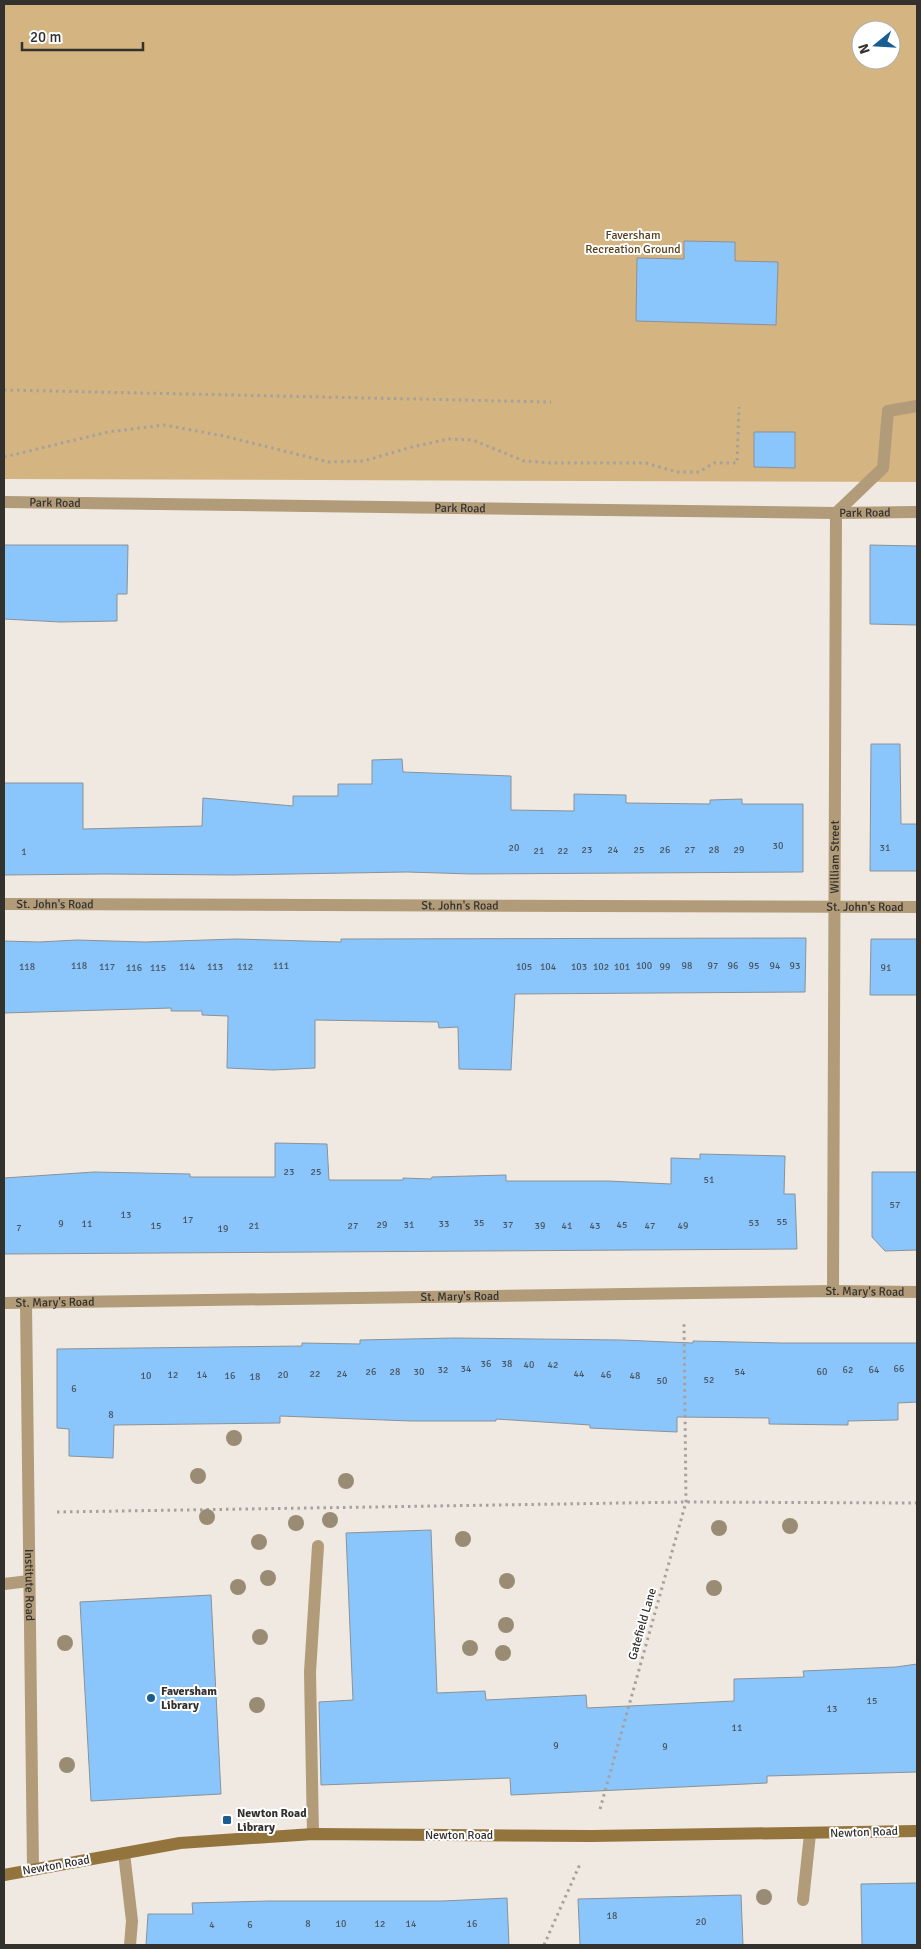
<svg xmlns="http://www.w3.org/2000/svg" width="921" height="1949" viewBox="0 0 921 1949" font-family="Signika,sans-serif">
  <rect width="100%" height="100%" fill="#efe9e1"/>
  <path fill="#d4b480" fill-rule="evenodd" d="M4 4H917V482L4 479ZM861 30H891V60H861Z"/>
  <path fill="#8ac5fb" stroke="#8b9298" d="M684 241 735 242V261L778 262 776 325 636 321 637 258 684 259Z
    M754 432H795V468L754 467Z
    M4 545H128L127 594H117V621L60 622 4 619Z
    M870 545 917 546V625L870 624Z
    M871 744H900L901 824H917V871H870Z
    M402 759 403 772 511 776V810L574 811V794L626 795V803L710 804V800L742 799V804H803V872L472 874 407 872 233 875 105 874 4 875V783H83V829L202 826 203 798 293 806V796H338V784H372V760Z
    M806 938 805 992 515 994 511 1070 459 1069 458 1027 439 1028 438 1022 315 1020V1068L273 1070 227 1068 228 1016 202 1015V1011H171V1008L4 1013V941L39 942 77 940 145 942 236 939 341 942V939Z
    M871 939H917V995H870Z
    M275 1143 327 1144 329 1180H403V1178L431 1179 432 1177 506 1175V1181H608L671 1184V1158L700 1159V1154L785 1156 784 1194H795L797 1249 4 1254V1178L94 1172 190 1174V1177H275Z
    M872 1172H917V1250L885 1251 872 1237Z
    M454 1338 621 1340 693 1343V1341L781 1343H917V1402L898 1403V1420L848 1421V1425L769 1424V1418L677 1417V1432L590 1428V1425L496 1419V1421H411L280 1416V1423L114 1425 113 1458 69 1456V1429L57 1428V1349L302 1346V1343L360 1344V1340Z
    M431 1530 437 1693 485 1691 486 1700 586 1695 587 1708 734 1701V1679L804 1677 803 1671 896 1667 917 1664V1772L767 1776V1783L511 1795 510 1778 321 1785 319 1702 353 1700 346 1533Z
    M211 1595 221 1794 91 1801 80 1602Z
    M917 1883V1945H862L861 1884Z
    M741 1895 743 1945H580L578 1899Z
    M507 1898 509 1945H146L148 1914H193L192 1903 269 1901H443Z"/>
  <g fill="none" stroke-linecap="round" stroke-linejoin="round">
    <path stroke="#a6a29b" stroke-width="3" stroke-dasharray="2.5 4" stroke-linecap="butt" d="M4 390 551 402
      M4 457 108 432 164 425 224 436 328 462 364 461 408 448 448 439 473 440 524 461 550 463H646L677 472H699L714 463H737L739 407
      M57 1512 686 1502 917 1503
      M600 1809 686 1502 684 1322
      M544 1945 580 1864"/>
    <path stroke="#b19b78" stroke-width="12" d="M836 513 883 468 888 411 917 406
      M4 1584 29 1581
      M313 1834 310 1672 318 1546
      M124 1853 132 1921 130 1945
      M803 1900 810 1834"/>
    <g stroke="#b19b78" stroke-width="12">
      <path id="s1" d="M4 502 836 513 917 512"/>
      <path id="s2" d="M4 904 917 907"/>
      <path id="s3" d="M833 1291 836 513"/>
      <path id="s4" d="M4 1303 833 1291 917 1292"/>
      <path id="s5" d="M26 1303 33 1868"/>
    </g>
    <path stroke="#94743d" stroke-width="12" d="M4 1875 180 1843 313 1834 592 1836 917 1831"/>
  </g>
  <g fill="#9a8c74">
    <circle cx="234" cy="1438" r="8"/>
    <circle cx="198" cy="1476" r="8"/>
    <circle cx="346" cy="1481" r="8"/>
    <circle cx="207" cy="1517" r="8"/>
    <circle cx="330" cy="1520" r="8"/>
    <circle cx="296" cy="1523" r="8"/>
    <circle cx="790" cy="1526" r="8"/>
    <circle cx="719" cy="1528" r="8"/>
    <circle cx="463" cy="1539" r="8"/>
    <circle cx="259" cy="1542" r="8"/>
    <circle cx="268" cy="1578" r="8"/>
    <circle cx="507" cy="1581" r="8"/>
    <circle cx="238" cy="1587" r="8"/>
    <circle cx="714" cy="1588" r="8"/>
    <circle cx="506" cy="1625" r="8"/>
    <circle cx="260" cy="1637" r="8"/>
    <circle cx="65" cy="1643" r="8"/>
    <circle cx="470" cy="1648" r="8"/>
    <circle cx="503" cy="1653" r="8"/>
    <circle cx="257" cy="1705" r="8"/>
    <circle cx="67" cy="1765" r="8"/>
    <circle cx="764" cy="1897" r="8"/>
  </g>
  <g fill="#195d92" stroke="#fff" stroke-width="2">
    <circle cx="151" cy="1698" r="5"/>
    <rect x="222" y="1815" width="10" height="10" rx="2.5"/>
  </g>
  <g text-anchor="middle" stroke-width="4" stroke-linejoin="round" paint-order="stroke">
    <g font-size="10" fill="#495661">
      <text x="778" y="849">30</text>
      <text x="514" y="851">20</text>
      <text x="885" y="851">31</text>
      <text x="587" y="853">23</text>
      <text x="613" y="853">24</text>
      <text x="639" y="853">25</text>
      <text x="665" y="853">26</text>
      <text x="690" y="853">27</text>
      <text x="714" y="853">28</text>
      <text x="739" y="853">29</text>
      <text x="539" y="854">21</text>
      <text x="563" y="854">22</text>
      <text x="24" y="855">1</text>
      <text x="79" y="969">118</text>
      <text x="281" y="969">111</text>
      <text x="644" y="969">100</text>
      <text x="687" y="969">98</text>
      <text x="713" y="969">97</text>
      <text x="733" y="969">96</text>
      <text x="754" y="969">95</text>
      <text x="775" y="969">94</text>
      <text x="795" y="969">93</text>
      <text x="27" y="970">118</text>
      <text x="107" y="970">117</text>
      <text x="187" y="970">114</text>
      <text x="215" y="970">113</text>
      <text x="245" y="970">112</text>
      <text x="524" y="970">105</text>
      <text x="548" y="970">104</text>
      <text x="579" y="970">103</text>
      <text x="601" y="970">102</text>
      <text x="622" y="970">101</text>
      <text x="665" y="970">99</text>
      <text x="134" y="971">116</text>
      <text x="158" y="971">115</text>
      <text x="886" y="971">91</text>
      <text x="289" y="1175">23</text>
      <text x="316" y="1175">25</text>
      <text x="709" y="1183">51</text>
      <text x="895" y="1208">57</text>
      <text x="126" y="1218">13</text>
      <text x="188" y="1223">17</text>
      <text x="782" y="1225">55</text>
      <text x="479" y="1226">35</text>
      <text x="754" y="1226">53</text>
      <text x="61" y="1227">9</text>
      <text x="87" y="1227">11</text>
      <text x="444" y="1227">33</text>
      <text x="382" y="1228">29</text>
      <text x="409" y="1228">31</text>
      <text x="508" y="1228">37</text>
      <text x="622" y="1228">45</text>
      <text x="156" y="1229">15</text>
      <text x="254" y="1229">21</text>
      <text x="353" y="1229">27</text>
      <text x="540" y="1229">39</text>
      <text x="567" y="1229">41</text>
      <text x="595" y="1229">43</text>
      <text x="650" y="1229">47</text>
      <text x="683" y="1229">49</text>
      <text x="19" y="1231">7</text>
      <text x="223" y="1232">19</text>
      <text x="486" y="1367">36</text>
      <text x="507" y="1367">38</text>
      <text x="529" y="1368">40</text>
      <text x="553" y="1368">42</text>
      <text x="466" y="1372">34</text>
      <text x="899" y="1372">66</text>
      <text x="443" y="1373">32</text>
      <text x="848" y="1373">62</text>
      <text x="874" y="1373">64</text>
      <text x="371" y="1375">26</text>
      <text x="395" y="1375">28</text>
      <text x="419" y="1375">30</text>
      <text x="740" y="1375">54</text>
      <text x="822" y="1375">60</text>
      <text x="315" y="1377">22</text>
      <text x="342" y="1377">24</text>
      <text x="579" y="1377">44</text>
      <text x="173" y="1378">12</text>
      <text x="202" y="1378">14</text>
      <text x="283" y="1378">20</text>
      <text x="606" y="1378">46</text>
      <text x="146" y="1379">10</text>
      <text x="230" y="1379">16</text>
      <text x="635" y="1379">48</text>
      <text x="255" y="1380">18</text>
      <text x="709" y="1383">52</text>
      <text x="662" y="1384">50</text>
      <text x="74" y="1392">6</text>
      <text x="111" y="1418">8</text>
      <text x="872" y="1704">15</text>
      <text x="832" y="1712">13</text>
      <text x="737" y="1731">11</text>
      <text x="556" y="1749">9</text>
      <text x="665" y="1750">9</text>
      <text x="612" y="1919">18</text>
      <text x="701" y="1925">20</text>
      <text x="308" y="1927">8</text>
      <text x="341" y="1927">10</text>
      <text x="380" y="1927">12</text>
      <text x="411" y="1927">14</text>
      <text x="472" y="1927">16</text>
      <text x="212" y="1928">4</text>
      <text x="250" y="1928">6</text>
    </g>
    <g font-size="12" fill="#553f1a" stroke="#fff">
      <text x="633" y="239">Faversham<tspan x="633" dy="14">Recreation Ground</tspan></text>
    </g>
    <g font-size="12" fill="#33312e" stroke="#fff">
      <text dy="4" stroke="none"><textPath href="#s1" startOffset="51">Park Road</textPath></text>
      <text dy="4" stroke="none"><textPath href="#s1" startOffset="456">Park Road</textPath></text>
      <text dy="4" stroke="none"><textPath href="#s1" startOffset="861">Park Road</textPath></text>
      <text dy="4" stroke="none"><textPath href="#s3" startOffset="434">William Street</textPath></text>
      <text dy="4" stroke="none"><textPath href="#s2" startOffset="51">St. John's Road</textPath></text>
      <text dy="4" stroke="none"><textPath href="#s2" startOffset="456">St. John's Road</textPath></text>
      <text dy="4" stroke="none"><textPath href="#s2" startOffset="861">St. John's Road</textPath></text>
      <text dy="4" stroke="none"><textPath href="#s4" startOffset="861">St. Mary's Road</textPath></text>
      <text dy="4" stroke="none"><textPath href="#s4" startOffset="456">St. Mary's Road</textPath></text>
      <text dy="4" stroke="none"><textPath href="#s4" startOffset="51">St. Mary's Road</textPath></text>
      <text dy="4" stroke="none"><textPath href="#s5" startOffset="282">Institute Road</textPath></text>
      <text transform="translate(642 1624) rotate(-74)" y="4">Gatefield Lane</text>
      <text transform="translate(864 1832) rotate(-2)" y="4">Newton Road</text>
      <text x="459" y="1839">Newton Road</text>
      <text transform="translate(56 1865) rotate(-10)" y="4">Newton Road</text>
    </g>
    <g font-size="12" font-weight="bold" fill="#33312e" stroke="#fff" text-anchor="start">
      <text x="161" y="1695">Faversham<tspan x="161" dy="14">Library</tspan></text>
      <text x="237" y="1817">Newton Road<tspan x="237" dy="14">Library</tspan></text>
    </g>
  </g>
  <rect width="921" height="1949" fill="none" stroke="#33312e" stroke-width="10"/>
  <g transform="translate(876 45) rotate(252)"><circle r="24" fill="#ffffff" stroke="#adadab"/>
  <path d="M0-4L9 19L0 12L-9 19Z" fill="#195d92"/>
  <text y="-8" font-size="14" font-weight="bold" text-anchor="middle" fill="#33312e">N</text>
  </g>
  <path d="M22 42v8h121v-8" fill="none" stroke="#33312e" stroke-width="2.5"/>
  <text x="30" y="42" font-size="15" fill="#33312e" stroke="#ffffff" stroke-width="4" paint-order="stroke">20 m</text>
</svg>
